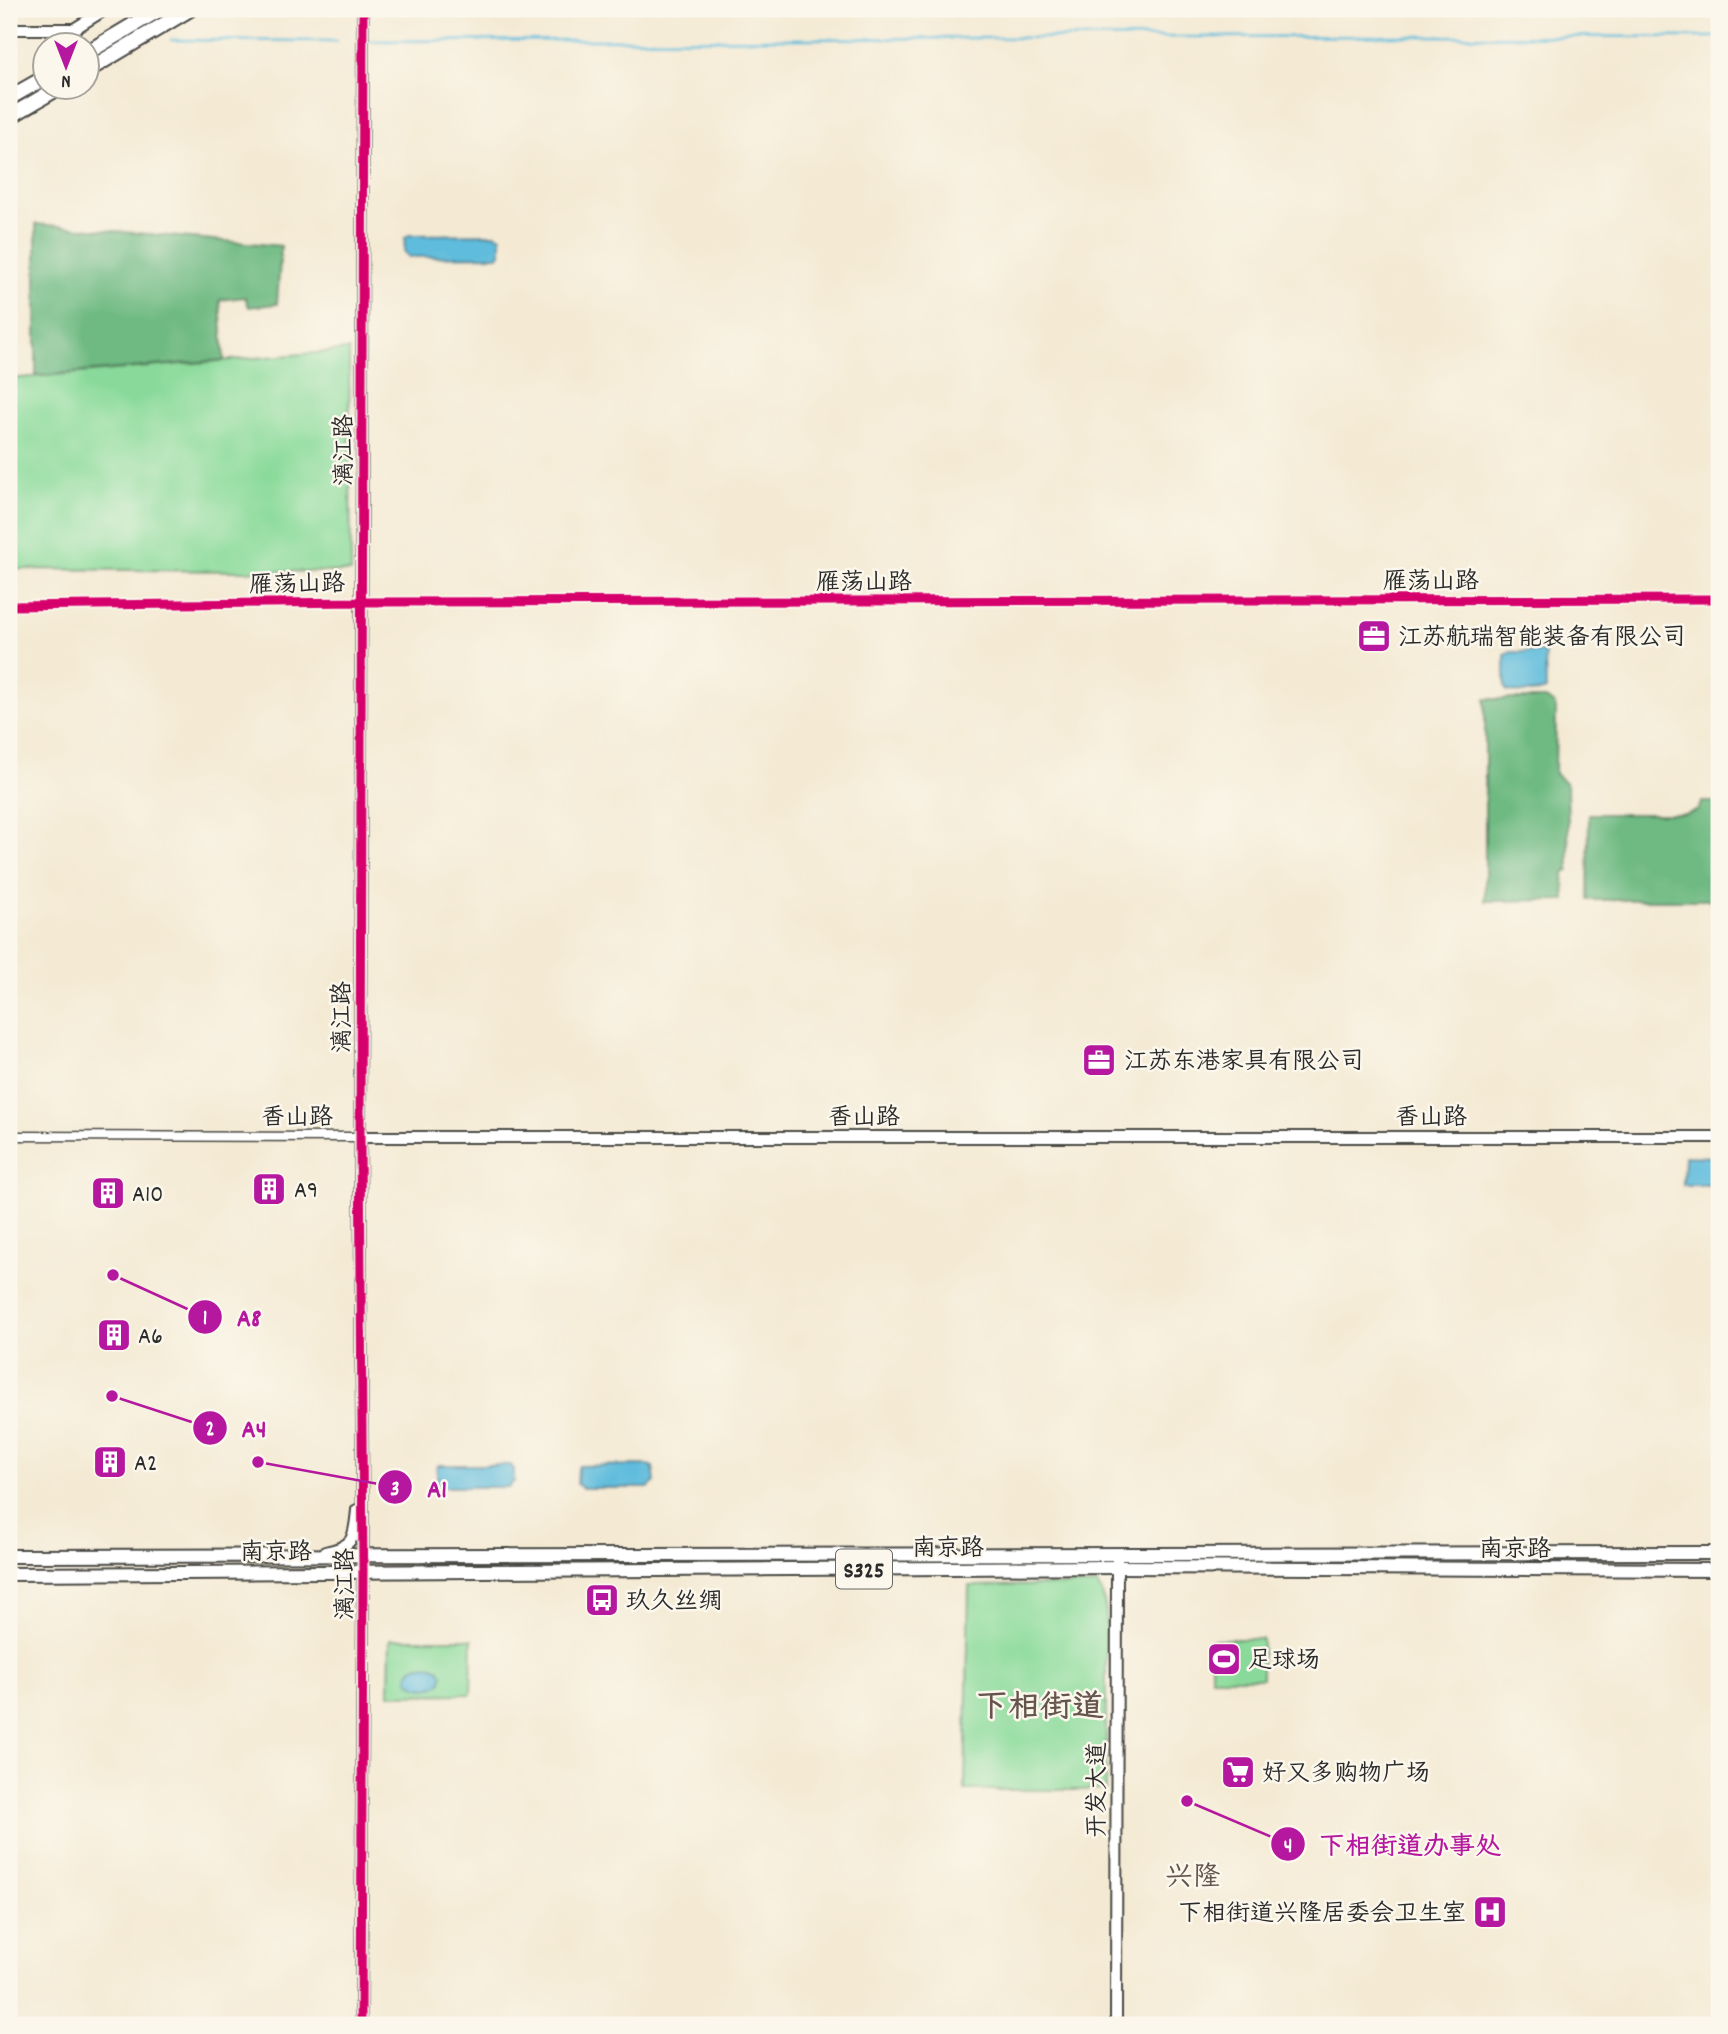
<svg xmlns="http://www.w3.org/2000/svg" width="1728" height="2034" viewBox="0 0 1728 2034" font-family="Dekko,'LXGW WenKai TC',sans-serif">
  <rect width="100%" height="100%" fill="#fbf7ec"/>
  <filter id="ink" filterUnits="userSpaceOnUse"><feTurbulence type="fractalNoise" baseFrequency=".0143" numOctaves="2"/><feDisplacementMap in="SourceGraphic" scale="14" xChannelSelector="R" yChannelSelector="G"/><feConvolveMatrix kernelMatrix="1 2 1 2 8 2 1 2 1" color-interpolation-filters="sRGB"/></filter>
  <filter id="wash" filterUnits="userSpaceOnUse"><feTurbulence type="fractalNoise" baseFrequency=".00686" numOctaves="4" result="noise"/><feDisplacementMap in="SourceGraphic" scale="28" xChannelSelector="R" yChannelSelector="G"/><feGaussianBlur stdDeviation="1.57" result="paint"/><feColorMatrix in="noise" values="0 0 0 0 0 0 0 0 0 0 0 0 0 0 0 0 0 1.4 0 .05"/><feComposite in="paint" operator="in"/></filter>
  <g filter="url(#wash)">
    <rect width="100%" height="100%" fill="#f4ead4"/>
    <path fill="#89da9a" stroke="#5a8262" stroke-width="2" d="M349 350 351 572 13 569 9 379Z
      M1097 1585 1102 1593 1106 1611V1790H965L969 1586Z
      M390 1639H472L471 1694 389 1695Z
      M1211 1639H1262V1678H1211Z"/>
    <path fill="#6eba82" stroke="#4c7256" stroke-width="2" d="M36 224 281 246 277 304 249 307 245 297 220 300 224 360 36 376Z
      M1485 699H1545L1554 703 1556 710 1555 774 1567 784 1569 871 1564 873 1565 900 1485 901Z
      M1702 802H1719V900H1588L1589 814H1685L1697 811Z"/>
    <path fill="#5ebcdc" stroke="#447484" stroke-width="2" d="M496 234 501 237V253L498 256 409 257 404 252 405 238 409 235Z
      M1511 652H1543L1545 654 1546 690C1535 694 1519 693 1507 691L1505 687V655Z
      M1684 1156 1719 1157V1185H1683Z
      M439 1465H510L514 1469V1481L508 1487H442L437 1483V1467Z
      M648 1465 653 1467 655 1482 648 1488H582L577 1484 578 1468 579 1466Z
      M420 1665 433 1666 440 1669 443 1676 441 1683C430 1690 415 1690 408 1679 408 1670 412 1667 420 1665Z"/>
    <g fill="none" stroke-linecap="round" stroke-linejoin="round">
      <path stroke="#5ebcdc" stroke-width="2.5" d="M171 40 336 41
        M369 41 1396 36 1719 37"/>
    </g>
  </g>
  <g filter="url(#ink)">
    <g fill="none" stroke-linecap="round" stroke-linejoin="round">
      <g stroke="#494844" stroke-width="11">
        <path id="minor" d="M9 606 362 602 1719 599
          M9 1136 360 1137"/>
      </g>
      <g stroke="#494844" stroke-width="14">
        <path id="tertiary" d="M9 29H74L106 9
          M360 1137H1719
          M325 1552C355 1546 354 1538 357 1510
          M361 2025 363 1571 360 1137 363 9
          M1116 2025 1117 1559"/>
      </g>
      <g stroke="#494844" stroke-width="16">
        <path id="primary" d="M9 1556 1719 1553
          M9 1574 1117 1567 1719 1570"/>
      </g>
      <g stroke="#494844" stroke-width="18">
        <path id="motorway" d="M88 52 160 9
          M88 70 190 9
          M9 98 46 77
          M9 117 58 88"/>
      </g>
      <use href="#minor" stroke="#fff" stroke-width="8"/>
      <use href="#tertiary" stroke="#fff" stroke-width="10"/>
      <use href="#primary" stroke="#fff" stroke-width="12"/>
      <use href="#motorway" stroke="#fff" stroke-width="14"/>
      <g stroke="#fbf7ec" stroke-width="13">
        <path id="cycleway" d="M9 606 362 602 1719 599
          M361 2025 363 1571 360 1137 363 9"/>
      </g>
      <use href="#cycleway" stroke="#d6006c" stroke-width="9"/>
    </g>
  </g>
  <defs>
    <g id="office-square" transform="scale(1.75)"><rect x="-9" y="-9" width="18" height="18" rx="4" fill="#b5179e" stroke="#fbf7ec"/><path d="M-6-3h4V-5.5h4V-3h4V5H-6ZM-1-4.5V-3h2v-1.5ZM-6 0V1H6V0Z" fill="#fff"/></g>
    <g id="building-square" transform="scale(1.75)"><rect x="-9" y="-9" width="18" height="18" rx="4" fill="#b5179e" stroke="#fbf7ec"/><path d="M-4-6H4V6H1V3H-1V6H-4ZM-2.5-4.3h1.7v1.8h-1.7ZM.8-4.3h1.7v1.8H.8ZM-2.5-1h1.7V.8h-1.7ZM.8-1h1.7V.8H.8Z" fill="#fff"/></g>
    <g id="bus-square" transform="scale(1.75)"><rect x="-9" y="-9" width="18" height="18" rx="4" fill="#b5179e" stroke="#fbf7ec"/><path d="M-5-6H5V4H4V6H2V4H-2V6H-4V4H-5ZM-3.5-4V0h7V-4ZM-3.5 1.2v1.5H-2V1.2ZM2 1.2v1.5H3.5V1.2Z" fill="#fff"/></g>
    <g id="stadium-square" transform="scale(1.75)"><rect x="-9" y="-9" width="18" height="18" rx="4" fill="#b5179e" stroke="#fbf7ec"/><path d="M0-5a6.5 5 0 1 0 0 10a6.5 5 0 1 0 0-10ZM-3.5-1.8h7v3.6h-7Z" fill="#fff"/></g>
    <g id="supermarket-square" transform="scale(1.75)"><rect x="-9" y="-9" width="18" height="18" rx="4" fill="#b5179e" stroke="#fbf7ec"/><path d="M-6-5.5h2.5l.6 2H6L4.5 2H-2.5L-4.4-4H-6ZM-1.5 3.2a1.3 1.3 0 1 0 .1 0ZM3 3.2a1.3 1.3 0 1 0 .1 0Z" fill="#fff"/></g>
    <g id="hospital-square" transform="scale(1.75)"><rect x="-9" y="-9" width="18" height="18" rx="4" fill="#b5179e" stroke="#fbf7ec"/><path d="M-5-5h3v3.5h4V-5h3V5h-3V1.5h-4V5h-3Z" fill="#fff"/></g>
  </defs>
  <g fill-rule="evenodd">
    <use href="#office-square" x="1374" y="636"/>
    <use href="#office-square" x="1099" y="1060"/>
    <use href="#building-square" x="269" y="1189"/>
    <use href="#building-square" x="108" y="1193"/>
    <use href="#building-square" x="114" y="1335"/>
    <use href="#building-square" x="110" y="1462"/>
    <use href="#bus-square" x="602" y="1600"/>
    <use href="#stadium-square" x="1224" y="1659"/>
    <use href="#supermarket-square" x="1238" y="1772"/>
    <use href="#hospital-square" x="1490" y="1912"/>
  </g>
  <g text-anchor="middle" stroke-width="5" stroke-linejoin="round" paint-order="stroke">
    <rect fill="#fbf7ec" stroke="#696865" stroke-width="2" x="836" y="1549.5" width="56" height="39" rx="5"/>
    <g font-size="23" font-weight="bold" fill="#2b2b2b">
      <text x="864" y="1577">S325</text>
    </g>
    <g font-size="24" fill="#2b2b2b" stroke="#fbf7ec">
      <text transform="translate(343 450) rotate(-90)" y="8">漓江路</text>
      <text x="1431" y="588">雁荡山路</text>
      <text x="864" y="589">雁荡山路</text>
      <text transform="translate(297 583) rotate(-1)" y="8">雁荡山路</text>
      <text transform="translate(341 1017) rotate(-90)" y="8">漓江路</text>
      <text x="297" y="1124">香山路</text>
      <text x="864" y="1124">香山路</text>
      <text x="1431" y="1124">香山路</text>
      <text x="948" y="1555">南京路</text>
      <text x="1515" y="1556">南京路</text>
      <text x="276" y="1559">南京路</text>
      <text transform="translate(344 1584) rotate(-90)" y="8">漓江路</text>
      <text transform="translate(1096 1790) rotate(-90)" y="8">开发大道</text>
    </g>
    <g font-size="24" fill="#2b2b2b" stroke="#fbf7ec" text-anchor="start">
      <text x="1398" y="644">江苏航瑞智能装备有限公司</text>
      <text x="1124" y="1068">江苏东港家具有限公司</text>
      <text x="294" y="1197">A9</text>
      <text x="132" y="1201">A10</text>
      <text x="138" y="1343">A6</text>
      <text x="134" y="1470">A2</text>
      <text x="626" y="1608">玖久丝绸</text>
      <text x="1248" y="1667">足球场</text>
      <text x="1262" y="1780">好又多购物广场</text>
      <text x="1466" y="1920" text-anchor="end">下相街道兴隆居委会卫生室</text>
    </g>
    <g font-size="28" fill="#65554d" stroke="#fbf7ec">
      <text x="1193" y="1885">兴隆</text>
    </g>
    <g font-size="32" font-weight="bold" fill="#65554d" stroke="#fbf7ec">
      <text x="1040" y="1716">下相街道</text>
    </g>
  </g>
  <path fill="none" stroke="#b5179e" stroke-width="2.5" d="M113 1275L205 1317M112 1396L210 1428M258 1462L395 1487M1187 1801L1288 1844"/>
  <g fill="#b5179e" stroke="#fbf7ec" stroke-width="2.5">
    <circle cx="113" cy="1275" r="7"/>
    <circle cx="112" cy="1396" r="7"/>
    <circle cx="258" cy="1462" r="7"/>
    <circle cx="1187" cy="1801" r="7"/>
    <circle cx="205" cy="1317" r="18"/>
    <circle cx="210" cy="1428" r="18"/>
    <circle cx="395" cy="1487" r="18"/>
    <circle cx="1288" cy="1844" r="18"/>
  </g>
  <g font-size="21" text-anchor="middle" font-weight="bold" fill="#fff">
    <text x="205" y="1324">1</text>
    <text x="210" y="1435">2</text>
    <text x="395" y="1495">3</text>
    <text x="1288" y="1852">4</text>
  </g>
  <g font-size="26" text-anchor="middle" font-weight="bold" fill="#b5179e" stroke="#fbf7ec" stroke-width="5" stroke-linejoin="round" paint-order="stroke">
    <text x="249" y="1326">A8</text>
    <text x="254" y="1437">A4</text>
    <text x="437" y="1497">A1</text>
    <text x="1410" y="1854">下相街道办事处</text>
  </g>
  <rect width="1728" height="2034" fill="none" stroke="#fbf7ec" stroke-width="35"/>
  <g transform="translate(66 66) rotate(180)"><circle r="33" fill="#fbf7ec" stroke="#a8a59f" stroke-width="2"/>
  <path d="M0-5L12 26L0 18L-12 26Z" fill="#b5179e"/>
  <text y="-10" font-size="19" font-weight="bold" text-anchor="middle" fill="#2b2b2b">N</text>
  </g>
</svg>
